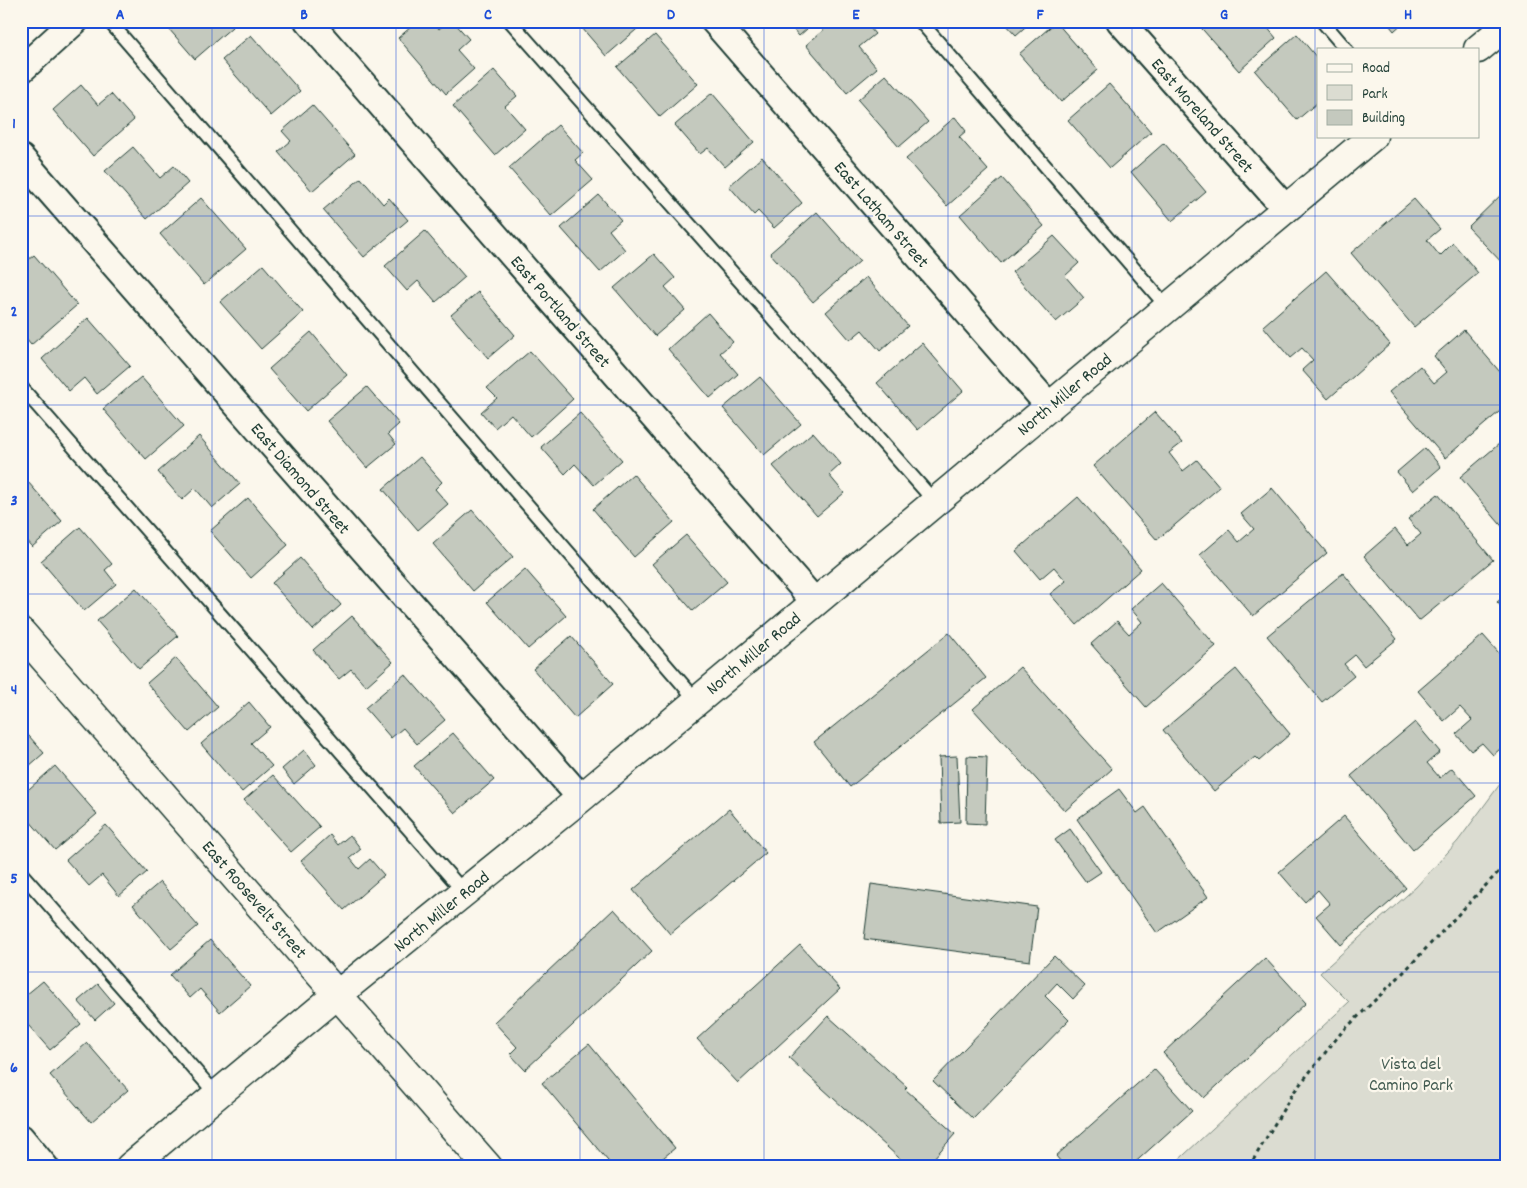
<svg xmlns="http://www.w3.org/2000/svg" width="1527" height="1188" viewBox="0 0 1527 1188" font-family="Dekko,sans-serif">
  <rect width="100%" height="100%" fill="#fbf7ec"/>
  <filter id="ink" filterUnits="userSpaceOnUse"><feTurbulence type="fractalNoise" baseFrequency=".02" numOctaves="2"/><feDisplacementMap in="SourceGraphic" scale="10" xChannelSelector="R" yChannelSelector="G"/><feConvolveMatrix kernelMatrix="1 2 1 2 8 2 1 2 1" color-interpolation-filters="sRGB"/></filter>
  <g filter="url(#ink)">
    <path fill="#dbdcd1" stroke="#7d8c82" d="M1506 776V1167H1171L1349 1002 1320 973 1416 887 1458 841Z"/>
    <path fill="#c4c9be" stroke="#1f3d34" d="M162 21H239L195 59Z
      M418 21H432L439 29 448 21H453L469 39 457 50 474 69 446 94 398 38Z
      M576 21H643L644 23 606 56Z
      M786 21H816L799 36Z
      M834 21H864L875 34 859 47 877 68 847 93 806 45Z
      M1003 21H1032L1016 35Z
      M1262 21 1276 38 1239 71 1196 22Z
      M1386 21H1405L1394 31Z
      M1056 22 1098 70 1061 102 1019 54Z
      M1297 34 1318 59V82L1316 84 1318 87V102L1297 120 1255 71Z
      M251 35 300 91 271 116 222 60Z
      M655 35 698 84 660 117 617 67Z
      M494 70 517 96 505 106 525 129 495 155 453 106Z
      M886 75 928 122 899 147 858 100Z
      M1109 84 1151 132 1110 168 1068 120Z
      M81 85 98 105 111 94 134 120 93 156 53 110Z
      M712 93 754 142 725 167 708 148 700 154 675 125Z
      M312 105 355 154 312 191 278 152 291 141 282 131Z
      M955 117 966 131 959 137 988 170 947 206 906 159Z
      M558 125 583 153 575 160 593 180 551 216 509 168Z
      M1164 143 1206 192 1172 221 1131 172Z
      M133 147 160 178 174 166 188 183 147 219 105 171Z
      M762 157 802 203 774 228 758 211 754 215 729 186Z
      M361 178 383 204 389 198 408 220 364 257 323 210Z
      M1002 178 1044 226 1001 263 960 215Z
      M1506 190V267L1468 227Z
      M599 195 621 220 609 230 625 250 600 272 561 228Z
      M201 198 246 249 204 285 160 234Z
      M1414 199 1440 229 1427 240 1440 256 1453 243 1478 273 1414 327 1351 253Z
      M817 212 860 261 813 302 770 253Z
      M425 231 465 277 436 302 418 281 407 291 385 266Z
      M1054 236 1079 263 1065 276 1084 298 1056 322 1012 272Z
      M654 254 675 278 665 287 685 310 655 336 614 288Z
      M34 255 77 305 31 345 21 333V266Z
      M263 265 303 312 261 349 220 302Z
      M1326 271 1390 344 1328 399 1302 370 1313 360 1302 348 1290 358 1263 326Z
      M866 277 908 326 880 351 862 330 850 340 826 312Z
      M478 292 515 335 488 358 451 315Z
      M708 313 733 342 720 353 738 374 710 398 668 349Z
      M88 318 130 366 97 394 84 378 69 391 42 359Z
      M1464 330 1506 379V406L1445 458 1389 392 1420 366 1434 383 1447 372 1434 356Z
      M311 332 347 375 306 411 269 369Z
      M922 343 963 391 918 430 877 383Z
      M530 351 573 399 531 437 511 414 495 428 481 412 497 398 487 388Z
      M141 377 184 426 146 459 103 409Z
      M760 377 801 424 764 455 723 408Z
      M367 387 399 424 388 434 396 444 367 468 327 421Z
      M1155 412 1182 443 1169 453 1183 471 1197 460 1220 487 1157 540 1093 466Z
      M580 413 622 460 594 485 575 464 565 474 541 447Z
      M813 432 841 464 829 475 844 493 817 516 773 466Z
      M199 436 240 484 212 508 195 488 182 500 158 472Z
      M1506 438V531L1460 477Z
      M1425 448 1441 467 1413 491 1397 472Z
      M420 457 442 482 435 489 448 504 418 530 383 489Z
      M21 474 62 521 32 547 21 535Z
      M633 474 674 522 634 557 593 509Z
      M1272 488 1327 553 1253 616 1200 555 1229 530 1239 542 1254 529 1241 514Z
      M1438 494 1493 560 1419 621 1364 556 1395 529 1408 545 1421 534 1408 519Z
      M1078 497 1141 569 1077 625 1050 594 1066 581 1054 567 1040 579 1016 551Z
      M248 498 288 545 251 578 210 531Z
      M472 510 513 557 473 591 433 544Z
      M80 527 112 564 105 570 116 584 84 611 41 561Z
      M686 535 727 582 693 611 652 564Z
      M300 558 341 605 313 630 272 583Z
      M525 569 566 616 528 649 487 602Z
      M1343 573 1397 639 1364 666 1355 655 1344 664 1354 676 1322 702 1267 636Z
      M1161 583 1216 646 1146 707 1091 644 1117 621 1129 634 1142 622 1131 609Z
      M136 588 178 636 139 669 97 621Z
      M1506 595V612L1497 602Z
      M352 616 393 662 366 686 351 669 339 679 313 650Z
      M949 633 986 678 850 787 814 742Z
      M1483 635 1506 661V744L1493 755 1482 743 1471 751 1456 734 1472 720 1460 707 1444 721 1418 691Z
      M571 636 613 684 575 718 533 669Z
      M176 658 218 707 189 732 147 683Z
      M1020 667 1112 769 1065 811 973 709Z
      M1236 669 1290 734 1259 761 1255 757 1214 791 1163 730Z
      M405 674 445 720 417 744 403 728 391 738 365 708Z
      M249 702 270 727 251 743 272 766 242 792 201 744Z
      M1415 722 1440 752 1427 763 1440 778 1452 768 1476 796 1413 850 1351 776Z
      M21 727 44 753 21 773Z
      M453 733 494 780 455 813 414 766Z
      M304 750 316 765 294 784 282 769Z
      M957 756 960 822 941 823 939 757Z
      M967 756 987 757 985 824 966 823Z
      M55 766 97 814 55 850 21 811V796Z
      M273 775 320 827 291 852 244 800Z
      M1119 789 1137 813 1145 807 1208 897 1157 933 1077 819Z
      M729 809 766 853 670 934 633 890Z
      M1344 816 1406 888 1341 945 1316 916 1330 904 1318 890 1305 902 1279 872Z
      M106 825 147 872 119 896 102 875 89 886 66 860Z
      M1070 829 1101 872 1086 882 1055 840Z
      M330 835 338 845 350 835 361 849 350 858 359 869 370 859 384 875 344 910 301 861Z
      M160 882 198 926 171 949 133 905Z
      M871 884 1037 907 1030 961 864 939Z
      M614 909 652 951 525 1070 510 1054 517 1047 494 1022Z
      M210 940 250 986 220 1012 200 989 190 998 170 975Z
      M800 945 840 989 738 1083 697 1039Z
      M1054 956 1085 986 1073 999 1057 983 1045 996 1069 1020 973 1119 933 1081Z
      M1265 958 1306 1003 1204 1098 1163 1053Z
      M43 981 81 1024 50 1050 21 1017V999Z
      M98 984 114 1003 95 1020 78 1001Z
      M828 1016 907 1087 905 1089 955 1134 926 1167H909L789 1058Z
      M87 1043 128 1090 91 1122 50 1075Z
      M589 1044 675 1148 652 1167H613L542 1083Z
      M1154 1069 1192 1111 1130 1167H1065L1056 1156Z"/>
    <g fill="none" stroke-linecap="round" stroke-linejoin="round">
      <g stroke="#1f3d34" stroke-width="16">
        <path id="service" d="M109 21 697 701
          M510 21 935 502
          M920 21 1168 308
          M1322 21 1346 49
          M21 387 464 892
          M21 873 216 1094"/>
      </g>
      <g stroke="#1f3d34" stroke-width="30">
        <path id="minor" d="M308 21 815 602
          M714 21 1050 407
          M1120 21 1286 209
          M21 70 75 21
          M21 158 581 798
          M21 1138 45 1167"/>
      </g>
      <g stroke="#1f3d34" stroke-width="31">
        <path id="tertiary" d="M1478 49 1506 26
          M21 632 488 1167
          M130 1167 338 994 581 798 1373 136"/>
      </g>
      <path stroke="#1f3d34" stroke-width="3" stroke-dasharray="4 4" stroke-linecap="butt" d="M1249 1167 1293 1093 1341 1033 1400 976 1506 864"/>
      <use href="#service" stroke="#fbf7ec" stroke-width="12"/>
      <use href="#minor" stroke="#fbf7ec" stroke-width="26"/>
      <use href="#tertiary" stroke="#fbf7ec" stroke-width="28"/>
    </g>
  </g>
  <path fill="none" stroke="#1d4ed8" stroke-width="1" stroke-opacity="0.55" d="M212 21V1167M396 21V1167M580 21V1167M764 21V1167M948 21V1167M1132 21V1167M1315 21V1167M21 216H1506M21 405H1506M21 594H1506M21 783H1506M21 972H1506"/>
  <g text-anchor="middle" stroke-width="4.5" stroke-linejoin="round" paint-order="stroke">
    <g font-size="18" fill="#1f3d34" stroke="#fbf7ec">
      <text transform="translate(1203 115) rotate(49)" y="6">East Moreland Street</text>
      <text transform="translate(882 214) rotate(49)" y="6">East Latham Street</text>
      <text transform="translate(561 311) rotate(49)" y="6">East Portland Street</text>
      <text transform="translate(1064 394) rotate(-40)" y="6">North Miller Road</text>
      <text transform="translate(301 478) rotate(49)" y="6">East Diamond Street</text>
      <text transform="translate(753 653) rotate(-40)" y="6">North Miller Road</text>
      <text transform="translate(255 899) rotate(49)" y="6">East Roosevelt Street</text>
      <text transform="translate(441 911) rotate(-39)" y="6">North Miller Road</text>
    </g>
    <g font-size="18" fill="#455d53" stroke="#fbf7ec">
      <text x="1411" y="1069">Vista del<tspan x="1411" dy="21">Camino Park</tspan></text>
    </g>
  </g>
  <rect width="1527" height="1188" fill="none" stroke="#fbf7ec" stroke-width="55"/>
  <rect x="1317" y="48" width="162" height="90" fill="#fbf7ec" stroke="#a3ada2"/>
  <rect x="1327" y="64" width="25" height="8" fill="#fbf7ec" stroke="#a3ada2"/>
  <text x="1362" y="72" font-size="15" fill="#1f3d34">Road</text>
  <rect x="1327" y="85" width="25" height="15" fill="#dbdcd1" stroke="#a3ada2"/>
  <text x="1362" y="98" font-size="15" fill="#1f3d34">Park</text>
  <rect x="1327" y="110" width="25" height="15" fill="#c4c9be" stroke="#a3ada2"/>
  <text x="1362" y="122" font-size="15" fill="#1f3d34">Building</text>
  <rect x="28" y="28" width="1472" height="1132" fill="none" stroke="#1d4ed8" stroke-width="2"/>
  <g font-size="16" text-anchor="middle" font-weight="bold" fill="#1d4ed8">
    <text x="120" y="19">A</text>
    <text x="304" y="19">B</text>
    <text x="488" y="19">C</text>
    <text x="671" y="19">D</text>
    <text x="856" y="19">E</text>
    <text x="1040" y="19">F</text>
    <text x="1224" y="19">G</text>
    <text x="1408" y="19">H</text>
    <text x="14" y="128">1</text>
    <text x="14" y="316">2</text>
    <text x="14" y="505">3</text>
    <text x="14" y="694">4</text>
    <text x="14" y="883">5</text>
    <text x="14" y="1072">6</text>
  </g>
</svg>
